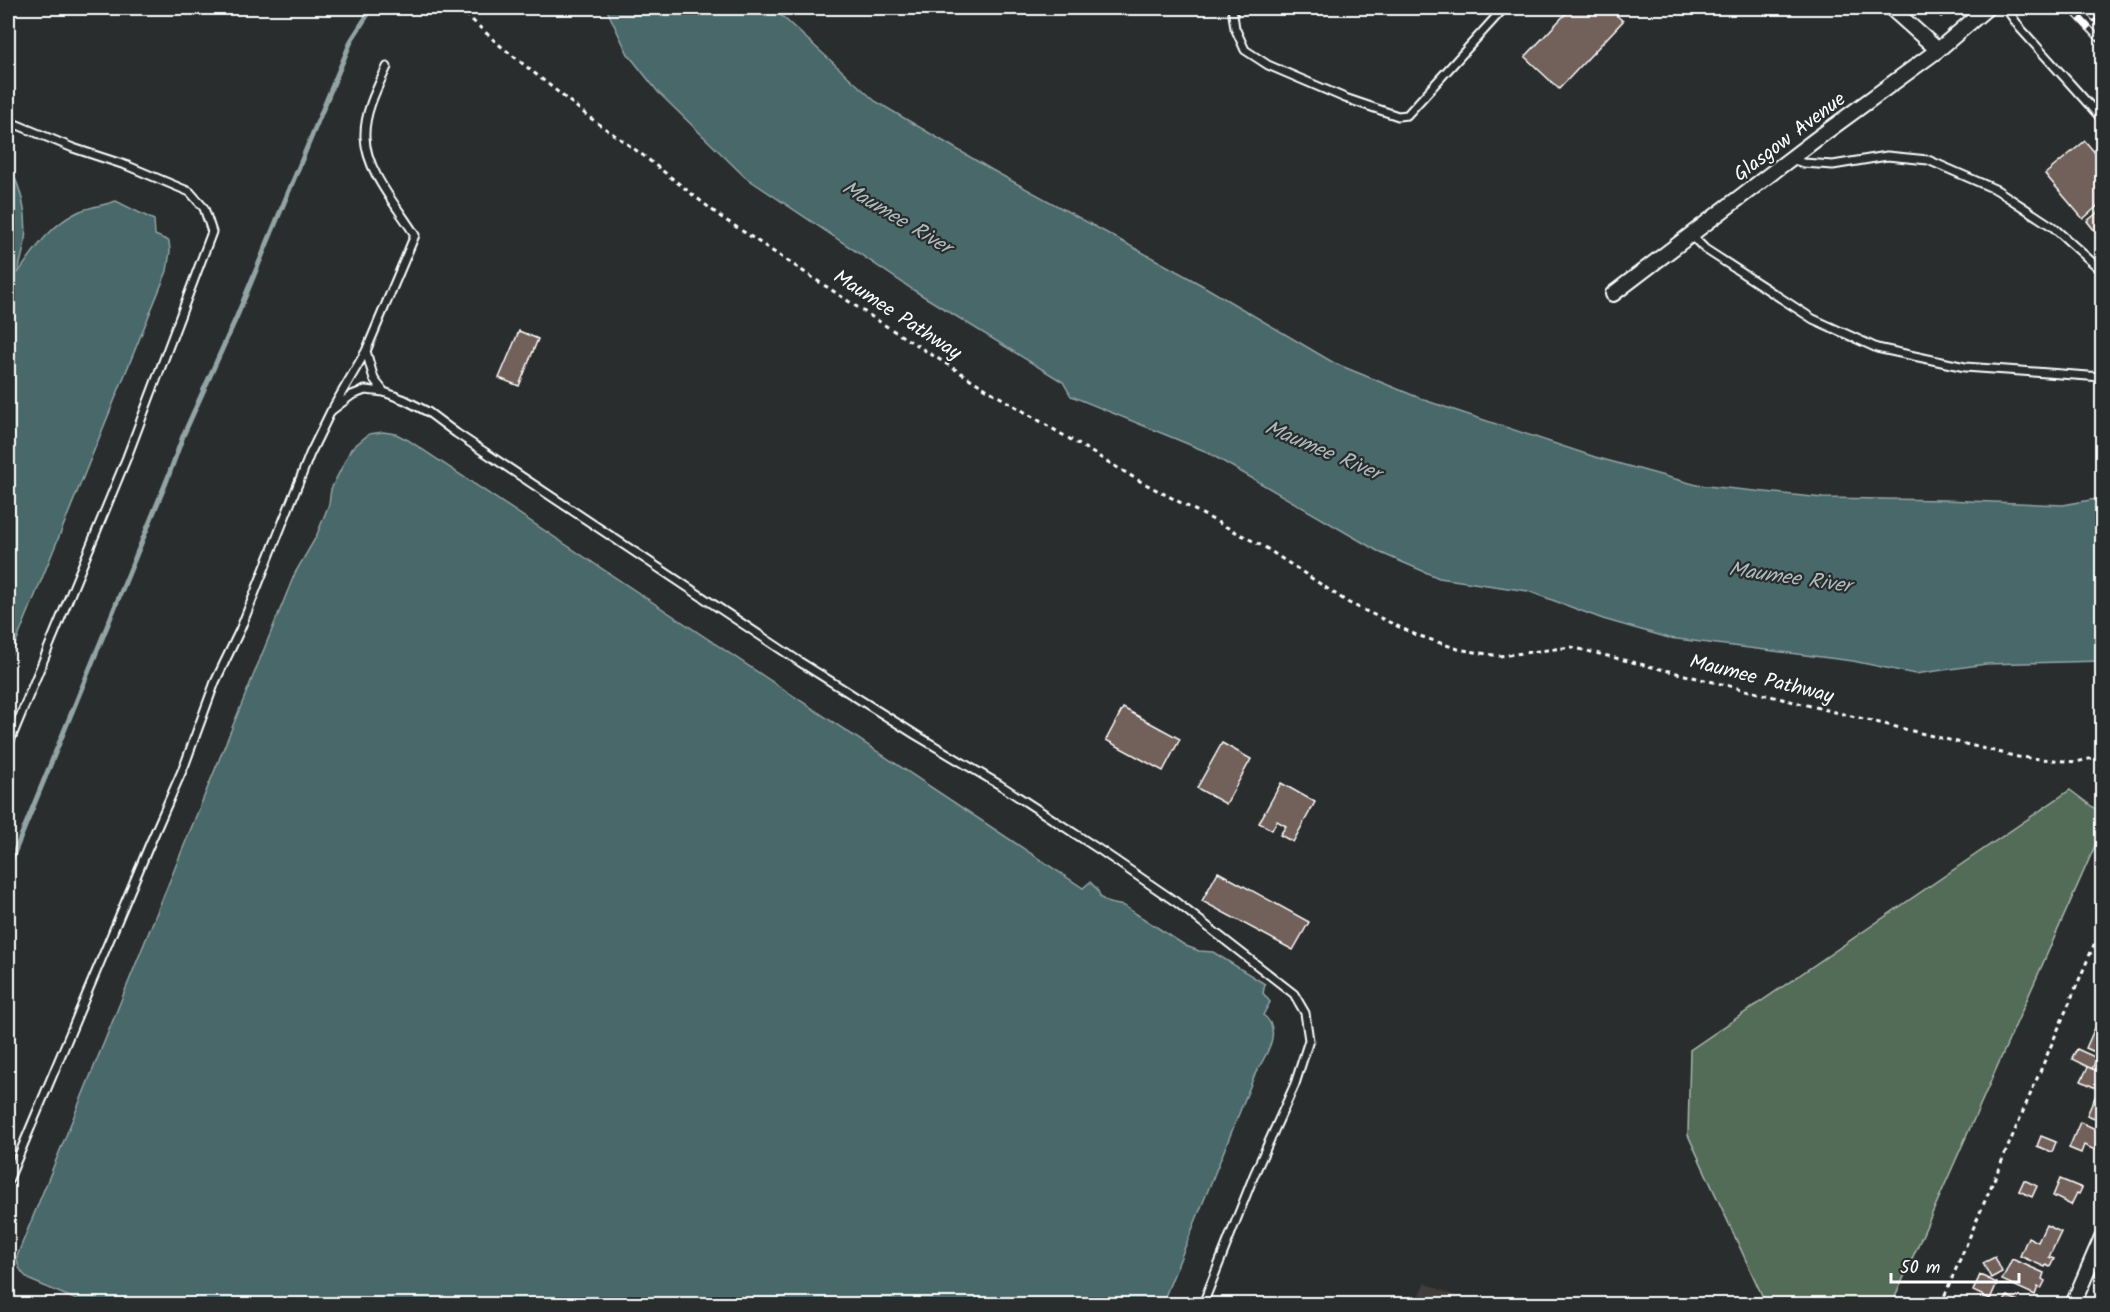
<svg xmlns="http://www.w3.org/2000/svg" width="2110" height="1312" viewBox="0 0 2110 1312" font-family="Kalam,sans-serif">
  <rect width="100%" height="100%" fill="#2a2d2e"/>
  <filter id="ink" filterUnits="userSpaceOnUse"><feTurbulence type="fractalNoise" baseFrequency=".0167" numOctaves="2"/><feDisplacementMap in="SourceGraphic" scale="12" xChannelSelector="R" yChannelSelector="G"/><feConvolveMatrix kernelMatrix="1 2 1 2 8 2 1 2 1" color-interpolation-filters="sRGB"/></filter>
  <g filter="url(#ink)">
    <path fill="#403c3b" d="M1425 1283 1474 1304H1416Z"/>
    <path fill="#536c59" stroke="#a9b6ac" stroke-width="1.5" d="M2070 790 2102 814V830L1892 1304H1766L1688 1135 1690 1050Z"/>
    <path fill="#49676a" stroke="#92a4a6" stroke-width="1.5" d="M606 8H773L875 101 992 170 1200 284 1334 363 1427 401 1595 457 1697 485 1823 498 1945 500 2063 505 2102 498V661L1986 664 1915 674 1853 661 1669 638 1603 619 1528 591 1439 578 1381 553 1205 451 1071 396 1063 382 915 291 745 177 658 92 628 54Z
      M8 165C21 186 28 215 25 240 24 251 20 262 18 273 35 249 51 224 80 211 91 207 104 205 116 201L154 220 155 235 169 241 170 251 167 271 8 662Z
      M383 432 396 434 408 440 1083 888 1090 882 1097 889 1101 898 1109 903 1124 906 1186 946 1199 951 1213 952 1265 984 1263 993 1270 1002 1263 1015C1284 1030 1265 1057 1255 1074L1162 1304H86L30 1280C22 1274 16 1267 17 1256L295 573 316 537 329 504 331 489 351 449 369 434Z"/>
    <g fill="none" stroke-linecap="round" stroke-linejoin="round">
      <path stroke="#92a4a6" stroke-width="5" d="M8 868 167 480 183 436 237 316 352 39 372 8"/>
    </g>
    <path fill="#72605a" stroke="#fff" stroke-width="1.5" d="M1571 8H1608L1623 21 1559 89 1525 57Z
      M1931 8H1952L1941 17Z
      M2085 141 2102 161V202L2083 219 2045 174Z
      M2102 209V240L2087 221Z
      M519 331 538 339 519 386 499 378Z
      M1123 708 1180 739 1163 771 1106 740Z
      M1222 743 1251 759 1226 804 1197 788Z
      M1281 783 1315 802 1293 842 1280 835 1286 826 1277 821 1272 830 1259 823Z
      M1218 872 1309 922 1293 950 1202 901Z
      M2095 1028 2102 1031V1055L2086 1048Z
      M2077 1049 2097 1058 2092 1069 2072 1059Z
      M2088 1067 2098 1071 2100 1067 2102 1069V1091L2081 1081Z
      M2096 1095 2102 1098V1121L2087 1115Z
      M2080 1122 2102 1132 2095 1150 2084 1145 2081 1153 2069 1148Z
      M2041 1136 2056 1142 2052 1152 2037 1146Z
      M2060 1179 2082 1188 2079 1194 2077 1193 2071 1205 2053 1196Z
      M2024 1180 2037 1186 2032 1197 2019 1191Z
      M2046 1225 2061 1232 2049 1257 2054 1259 2050 1267 2046 1265 2045 1267 2020 1256 2028 1237 2038 1242Z
      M1995 1257 2002 1272 1991 1278 1983 1263Z
      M2012 1259 2044 1273 2042 1279 2045 1281 2041 1289 2038 1287 2035 1295 2002 1280Z
      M1980 1275 1997 1283 1990 1299 1973 1291Z
      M2007 1296 2025 1304H2003Z"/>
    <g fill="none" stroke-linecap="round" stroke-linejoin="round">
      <g stroke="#fff" stroke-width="11">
        <path id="lane" d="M1232 8 1235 28 1245 50 1268 65 1345 98 1398 116 1407 115 1504 8
          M2006 8 2020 28 2102 119
          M8 121 73 148 128 166 190 192 204 208 212 232 127 457 8 746
          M1791 159 1803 163 1833 165 1887 156 1928 160 1997 190 2053 227 2102 271
          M1691 235 1705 249 1813 319 1877 348 1965 367 2102 377
          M366 351 374 379 384 392
          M334 406 366 351 415 235C398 207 366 172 365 137 364 113 377 88 387 67
          M8 1181 149 846 185 764 215 682 240 630 310 454 331 411 352 395 365 390 384 392 405 400 428 412 456 433 800 662 916 735 1000 785 1103 852 1176 902 1294 994 1305 1013 1309 1040 1295 1084 1254 1175 1203 1304"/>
      </g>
      <g stroke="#fff" stroke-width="18">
        <path id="street" d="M1891 8 1938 50
          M1613 294 1815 140 1938 50 1987 8
          M2073 1304 2102 1237"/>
      </g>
      <path stroke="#fff" stroke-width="3" stroke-dasharray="4.5 4.5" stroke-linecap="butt" d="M459 8 497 43 589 117 640 153 721 217 886 326 988 390 1138 480 1266 548 1349 603 1414 634 1458 649 1499 656 1571 647 2018 757 2076 762 2102 756
        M1941 1304 2102 926"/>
      <use href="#lane" stroke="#2a2d2e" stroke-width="7"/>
      <use href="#street" stroke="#2a2d2e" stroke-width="14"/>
      <g stroke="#fff" stroke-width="7">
        <path id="rail" d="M2070 8 2102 42
          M2085 8 2102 26"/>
      </g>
      <use href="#rail" stroke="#2a2d2e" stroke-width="4.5" stroke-dasharray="14" stroke-linecap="butt"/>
    </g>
  </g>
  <g text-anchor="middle" stroke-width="4.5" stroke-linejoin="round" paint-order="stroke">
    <g font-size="20" fill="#fff" stroke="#2a2d2e">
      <text transform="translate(1789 136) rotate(-37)" y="7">Glasgow Avenue</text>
      <text transform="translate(898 314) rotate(33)" y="7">Maumee Pathway</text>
      <text transform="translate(1762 678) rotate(14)" y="7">Maumee Pathway</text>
    </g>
    <g font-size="21" font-style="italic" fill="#adbbbc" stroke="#2a2d2e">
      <text transform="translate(897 217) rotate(31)" y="7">Maumee River</text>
      <text transform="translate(1323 450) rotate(23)" y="7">Maumee River</text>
      <text transform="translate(1790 577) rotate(8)" y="7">Maumee River</text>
    </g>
  </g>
  <rect width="2110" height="1312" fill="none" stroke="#2a2d2e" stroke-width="30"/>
  <rect x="15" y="15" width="2080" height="1282" fill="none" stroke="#fff" stroke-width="2" filter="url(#ink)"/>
  <path d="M1891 1273v9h128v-9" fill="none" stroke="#ffffff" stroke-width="3"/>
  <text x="1900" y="1273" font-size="18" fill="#ffffff" stroke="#2a2d2e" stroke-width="4.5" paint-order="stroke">50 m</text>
</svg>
